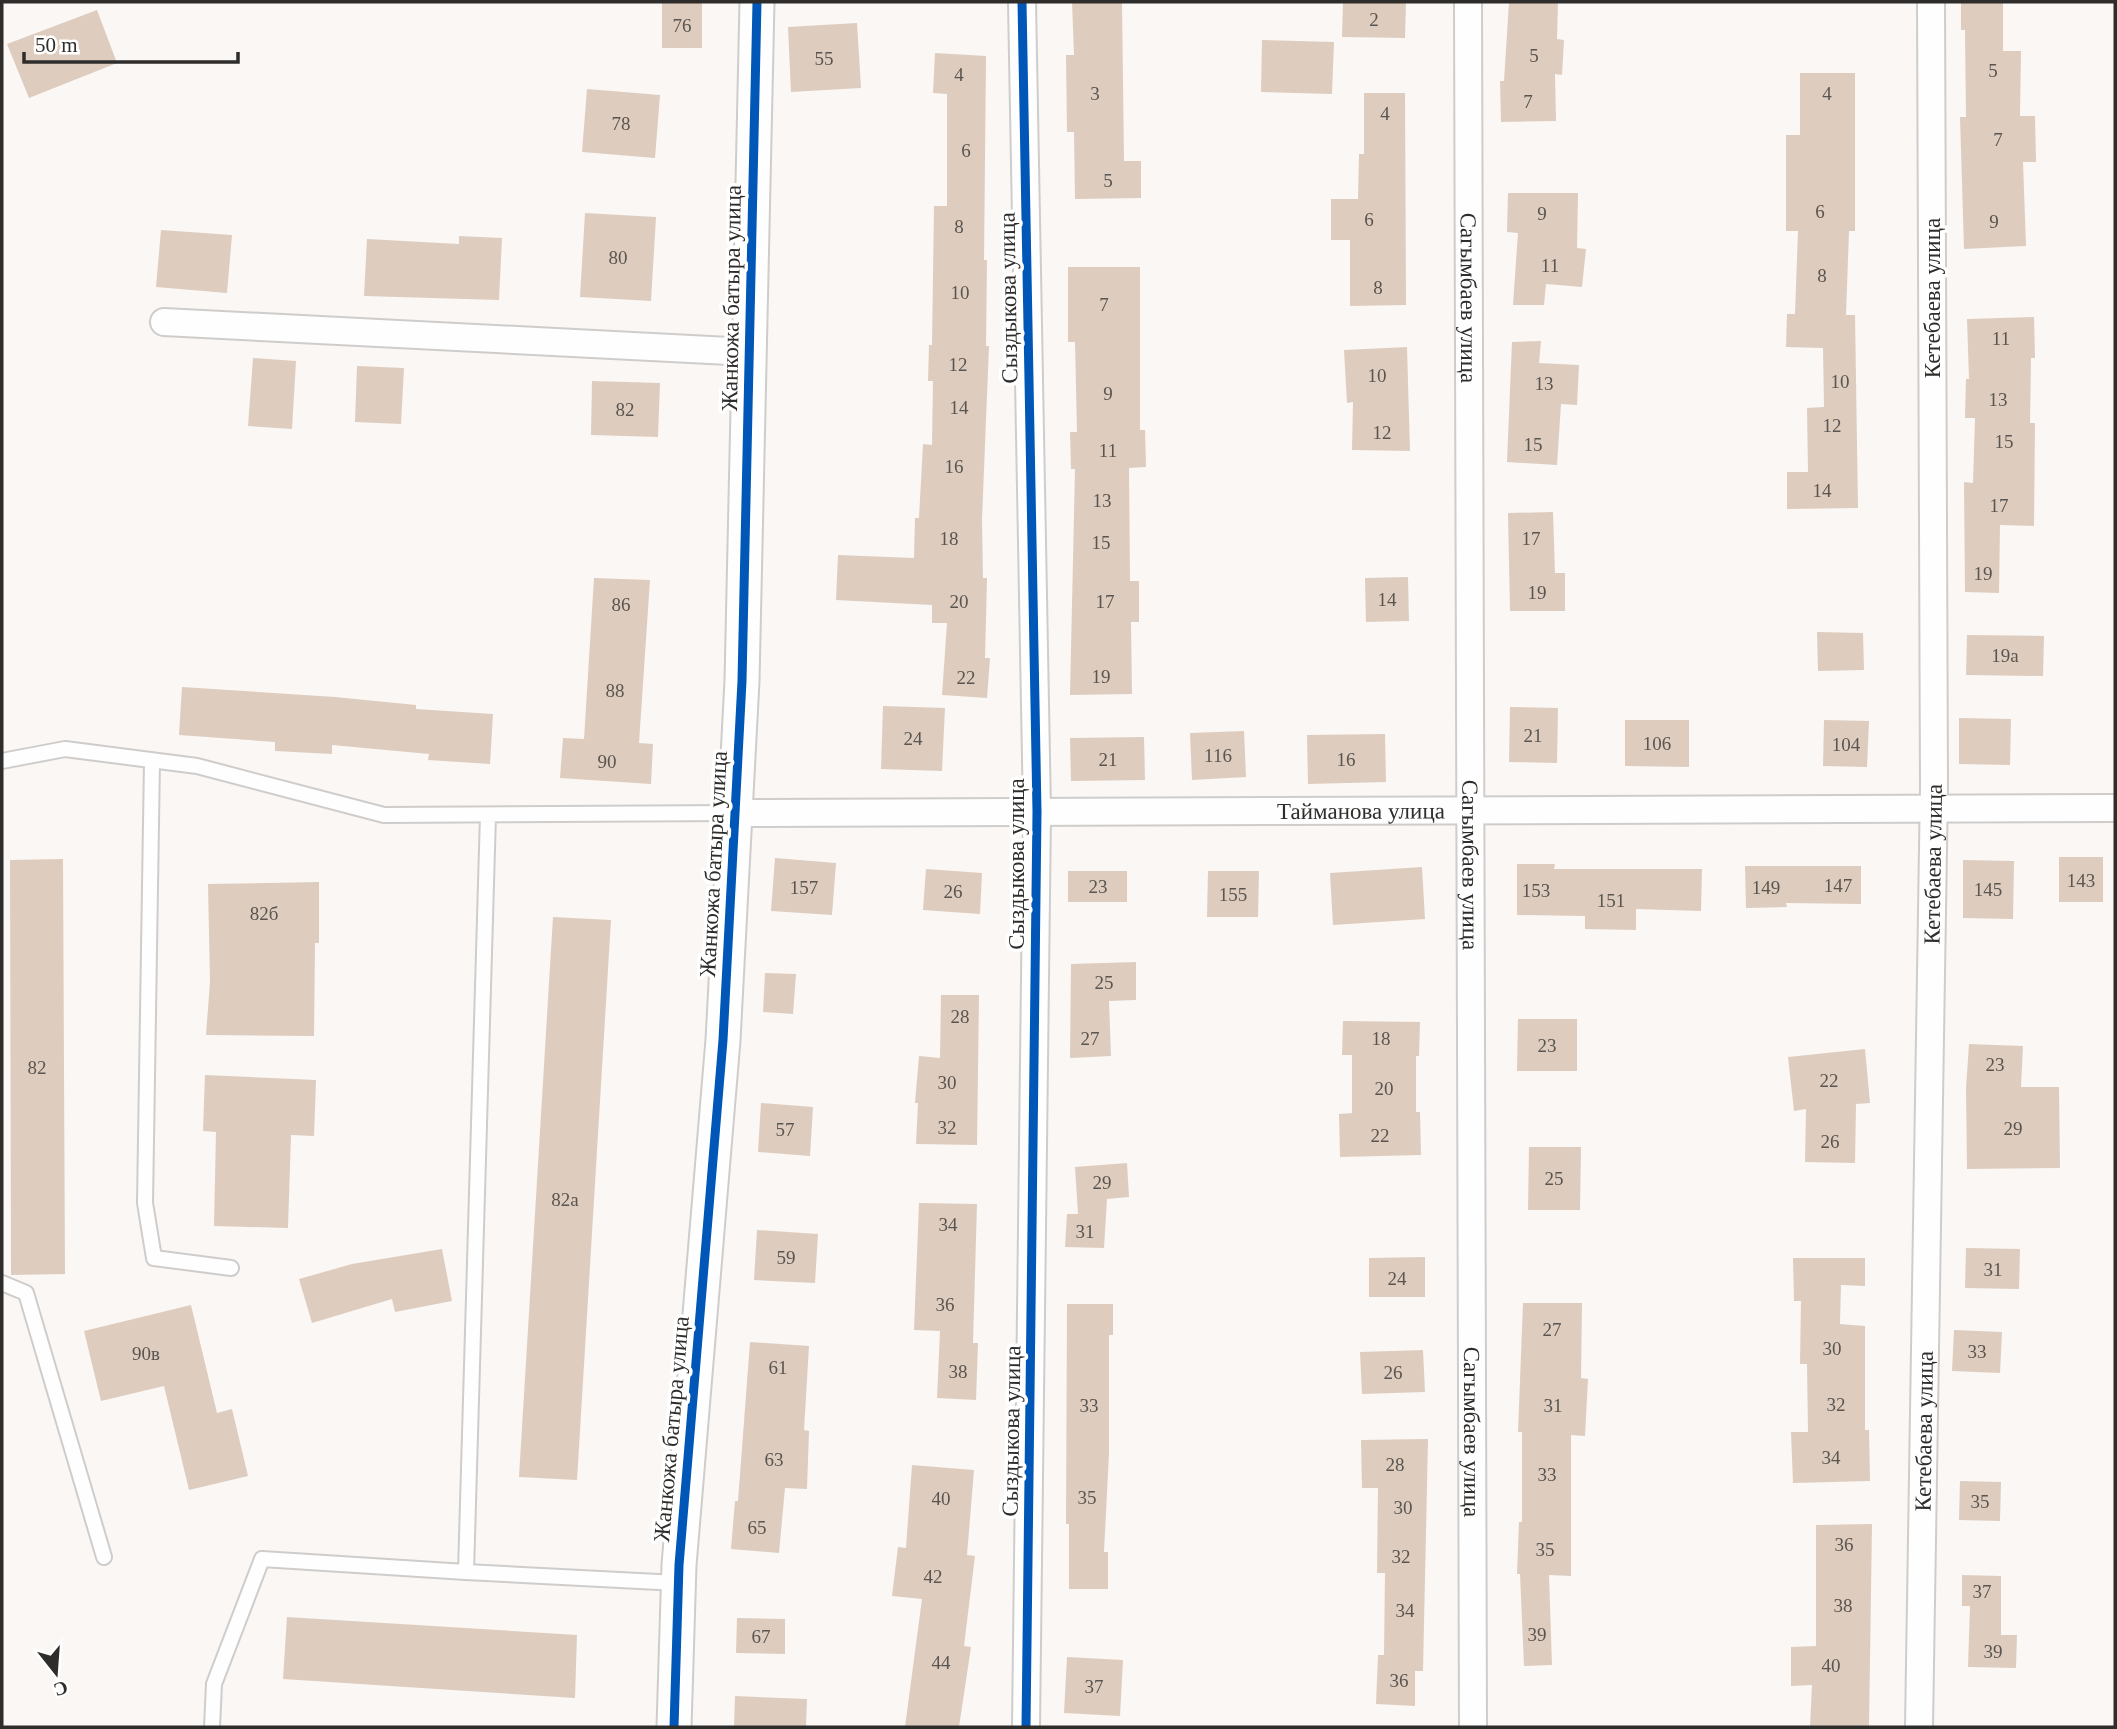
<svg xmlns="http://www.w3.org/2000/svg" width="2117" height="1729" viewBox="0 0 2117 1729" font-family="'Times New Roman',serif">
  <rect width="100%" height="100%" fill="#faf7f5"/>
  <path fill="#decdbf" d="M662 2H702V48H662Z
    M1072 2H1122L1124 161H1141V198L1075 199 1074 132H1067L1066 55H1074Z
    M1343 2H1406L1405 38 1342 37Z
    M1509 2H1558L1557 39 1564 40 1562 75 1555 74 1556 121 1501 122 1500 81H1504Z
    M1961 2H2003V51H2021L2020 116H2035L2036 162H2023L2026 246 1964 249 1960 117H1966L1965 30H1961Z
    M97 10 117 63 29 98 7 44Z
    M857 23 861 88 791 92 788 27Z
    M1262 40 1334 42 1332 94 1261 92Z
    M935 53 986 56 984 260H987L986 346H989L982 519 983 578H987L985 658H990L987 698 942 695 947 623H932V605L836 600 838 555 914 558 915 518H919L923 444 932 445 933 381H928L929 345H932L934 206H947V94L933 93Z
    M1800 73H1855V231H1849L1846 315H1855L1858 508 1787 509V472H1808L1807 408 1824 407 1823 348 1786 347 1787 314H1795L1798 231H1786V135H1800Z
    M587 89 660 95 655 158 582 152Z
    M1364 93H1405L1406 305 1350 306V240H1331V199H1358L1359 154H1364Z
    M1508 193H1578L1577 248 1586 249 1582 287 1546 284 1544 305H1513L1518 233 1507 232Z
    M585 213 656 217 651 301 580 297Z
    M161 230 232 235 227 293 156 287Z
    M459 236 502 238 499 300 364 296 367 239 459 244Z
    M1068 267H1140V430H1145L1146 467 1129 468 1130 581H1139V622H1131L1132 694 1070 695 1075 469H1071L1070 432H1077L1075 342H1068Z
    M2034 317 2035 358H2031L2030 423H2035L2034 526 2000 525 1999 593 1965 592 1964 482 1973 483 1975 418H1965L1966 379H1969L1967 319Z
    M1541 341 1539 363 1579 365 1577 405 1561 404 1557 465 1507 462 1512 342Z
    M1407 347 1410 451 1352 450 1353 402 1347 403 1344 350Z
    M253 358 296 361 292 429 248 426Z
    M357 366 404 368 401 424 355 422Z
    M592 381 660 383 658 437 591 435Z
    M1553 512 1555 573H1565V611H1510L1508 513Z
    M1408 577 1409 621 1366 622 1365 578Z
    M594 578 650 580 639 743 653 744 651 784 560 778 563 738 584 739Z
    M1817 632 1863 633 1864 670 1818 671Z
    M1967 635 2044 636 2043 676 1966 675Z
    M182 687 335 697 416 705V709L493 714 490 764 428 760 429 754 332 745V754L275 751V742L179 735Z
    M883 706 945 708 942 771 881 769Z
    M1510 707 1558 708 1557 763 1509 762Z
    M1959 718 2011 719 2010 765 1959 764Z
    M1625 720H1689V767L1625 766Z
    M1824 720 1869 721 1867 767 1823 766Z
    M1244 731 1246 777 1192 780 1190 733Z
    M1385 734 1386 782 1308 784 1307 735Z
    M1144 737 1145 780 1071 781 1070 738Z
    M2059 857H2103V902H2059Z
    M775 858 836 863 832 915 771 911Z
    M63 859 65 1274 11 1275 10 860Z
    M1963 860 2014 861 2013 919 1963 918Z
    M1517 864H1555L1554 869H1702L1701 911 1636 909V930L1585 929V916L1517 915Z
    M1745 866H1861V904L1786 903 1787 907 1746 908Z
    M1422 867 1425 919 1333 925 1330 873Z
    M926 869 982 873 980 914 923 910Z
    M1068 871H1127V902H1068Z
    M1208 871H1259L1258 917H1207Z
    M319 882V943H315L314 1036 206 1035 210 982 208 884Z
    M553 917 611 920 577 1480 519 1477Z
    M1136 962V1000L1109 1001 1111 1056 1070 1058 1071 964Z
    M765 973 796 974 793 1014 763 1012Z
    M941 995H979L977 1145 916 1144 918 1103H915L919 1056 940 1058Z
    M1518 1019H1577V1071H1517Z
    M1343 1021 1420 1022 1419 1056H1416V1112H1420L1421 1155 1340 1157 1339 1114 1352 1113V1055H1342Z
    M1969 1044 2023 1046 2021 1087H2059L2060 1168 1967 1169 1966 1088Z
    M1865 1049 1870 1103 1856 1104 1855 1163 1805 1162 1806 1109 1794 1111 1788 1057Z
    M205 1075 316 1080 314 1136 291 1135 288 1228 214 1226 216 1132 203 1131Z
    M761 1103 813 1107 810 1156 758 1152Z
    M1529 1147H1581L1580 1210H1528Z
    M1127 1163 1129 1197 1107 1199 1104 1248 1065 1247 1067 1214H1078L1075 1167Z
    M919 1203 977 1204 973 1343H978L976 1400 937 1398 940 1331 914 1330Z
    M757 1230 818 1234 815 1283 754 1280Z
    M1966 1248 2020 1249 2019 1289 1965 1288Z
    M442 1249 452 1301 395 1312 392 1299 312 1323 299 1279 352 1264Z
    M1425 1257V1297H1369V1258Z
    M1793 1258H1865V1286L1841 1285 1840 1324 1865 1326V1430H1869L1870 1481 1793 1483 1791 1432H1808L1807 1364H1800L1801 1301H1794Z
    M1523 1303H1582L1581 1378 1588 1379 1585 1436 1571 1435V1576L1549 1575 1552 1665 1524 1666 1520 1574H1517L1519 1522H1522V1432H1518Z
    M1067 1304H1113V1335H1109V1453L1104 1552H1108V1589H1069V1524H1066Z
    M191 1305 217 1413 232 1409 248 1476 189 1490 164 1386 101 1401 84 1331Z
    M1954 1330 2002 1332 2000 1373 1952 1371Z
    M750 1342 809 1346 804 1430 809 1431 807 1489 785 1488 779 1553 731 1549 735 1501H738Z
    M1423 1350 1425 1392 1362 1394 1360 1352Z
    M1428 1439 1423 1671H1415V1706L1376 1704 1378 1655H1384L1385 1573H1377L1378 1488H1362L1361 1440Z
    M912 1465 974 1470 967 1555 975 1556 964 1646 971 1647 959 1727H905L922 1599 892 1596 898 1547 906 1548Z
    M1960 1481 2001 1482 2000 1521 1959 1520Z
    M1872 1524 1869 1727H1810L1812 1685 1791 1686V1647L1816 1646V1525Z
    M1962 1575 2001 1576V1635H2017L2016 1668 1968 1667 1970 1606H1962Z
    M287 1617 577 1635 575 1698 283 1679Z
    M737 1618 785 1619V1654L736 1653Z
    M1067 1657 1123 1660 1120 1716 1064 1713Z
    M735 1696 807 1699 806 1727H734Z"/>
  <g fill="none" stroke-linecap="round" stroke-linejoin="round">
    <g stroke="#cfcdcb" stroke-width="18">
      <path id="service" d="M2 761 65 749 197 766 384 815 735 813
        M152 761 145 1203 154 1258 231 1268
        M488 815 466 1572 678 1583
        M2 1283 26 1293 104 1557
        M212 1727 214 1684 262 1559 466 1572"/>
    </g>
    <g stroke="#cfcdcb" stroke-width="30">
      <g id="minor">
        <path d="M1022 2 1037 812 1026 1727"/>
        <path id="s1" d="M1468 2 1473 1727"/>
        <path d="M164 322 749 352"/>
        <path id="s2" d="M735 813 2115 808"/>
        <path id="s3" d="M1919 1727 1934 786 1931 2"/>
      </g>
    </g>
    <g stroke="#cfcdcb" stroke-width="37">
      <path id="tertiary" d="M674 1727 679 1565 723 1040 742 681 757 2"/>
    </g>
    <use href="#service" stroke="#fefefe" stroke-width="14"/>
    <use href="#minor" stroke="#fefefe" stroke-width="26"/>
    <use href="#tertiary" stroke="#fefefe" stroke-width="33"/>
    <g stroke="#fff" stroke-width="13">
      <path id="cycleway" d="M1022 2 1037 812 1026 1727
        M674 1727 679 1565 723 1040 742 681 757 2"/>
    </g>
    <use href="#cycleway" stroke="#0057b8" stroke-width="9"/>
  </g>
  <g text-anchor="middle" stroke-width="7" stroke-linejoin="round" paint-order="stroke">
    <g font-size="19" fill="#5a5550">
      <text x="1374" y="26">2</text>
      <text x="682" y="32">76</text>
      <text x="1534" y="62">5</text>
      <text x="824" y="65">55</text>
      <text x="1993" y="77">5</text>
      <text x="959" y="81">4</text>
      <text x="1095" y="100">3</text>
      <text x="1827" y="100">4</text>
      <text x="1528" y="108">7</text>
      <text x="1385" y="120">4</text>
      <text x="621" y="130">78</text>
      <text x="1998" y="146">7</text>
      <text x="966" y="157">6</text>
      <text x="1108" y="187">5</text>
      <text x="1820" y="218">6</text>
      <text x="1542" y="220">9</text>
      <text x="1369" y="226">6</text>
      <text x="1994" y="228">9</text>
      <text x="959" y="233">8</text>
      <text x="618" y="264">80</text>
      <text x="1550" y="272">11</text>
      <text x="1822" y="282">8</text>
      <text x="1378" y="294">8</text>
      <text x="960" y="299">10</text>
      <text x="1104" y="311">7</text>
      <text x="2001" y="345">11</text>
      <text x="958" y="371">12</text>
      <text x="1377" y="382">10</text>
      <text x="1840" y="388">10</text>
      <text x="1544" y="390">13</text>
      <text x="1108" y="400">9</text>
      <text x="1998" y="406">13</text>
      <text x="959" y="414">14</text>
      <text x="625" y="416">82</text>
      <text x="1832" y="432">12</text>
      <text x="1382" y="439">12</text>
      <text x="2004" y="448">15</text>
      <text x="1533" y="451">15</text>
      <text x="1108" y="457">11</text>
      <text x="954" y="473">16</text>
      <text x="1822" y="497">14</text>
      <text x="1102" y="507">13</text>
      <text x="1999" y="512">17</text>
      <text x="949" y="545">18</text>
      <text x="1531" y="545">17</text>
      <text x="1101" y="549">15</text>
      <text x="1983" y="580">19</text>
      <text x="1537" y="599">19</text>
      <text x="1387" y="606">14</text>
      <text x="959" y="608">20</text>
      <text x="1105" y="608">17</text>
      <text x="621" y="611">86</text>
      <text x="2005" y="662">19а</text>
      <text x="1101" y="683">19</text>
      <text x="966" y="684">22</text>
      <text x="615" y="697">88</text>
      <text x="1533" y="742">21</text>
      <text x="913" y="745">24</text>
      <text x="1657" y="750">106</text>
      <text x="1846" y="751">104</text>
      <text x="1218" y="762">116</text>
      <text x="1108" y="766">21</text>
      <text x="1346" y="766">16</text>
      <text x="607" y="768">90</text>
      <text x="2081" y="887">143</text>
      <text x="1838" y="892">147</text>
      <text x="1098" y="893">23</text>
      <text x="804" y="894">157</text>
      <text x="1766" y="894">149</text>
      <text x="1988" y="896">145</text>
      <text x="1536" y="897">153</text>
      <text x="953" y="898">26</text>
      <text x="1233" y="901">155</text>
      <text x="1611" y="907">151</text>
      <text x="264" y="920">82б</text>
      <text x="1104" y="989">25</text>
      <text x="960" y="1023">28</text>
      <text x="1090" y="1045">27</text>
      <text x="1381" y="1045">18</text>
      <text x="1547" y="1052">23</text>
      <text x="1995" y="1071">23</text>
      <text x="37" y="1074">82</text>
      <text x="1829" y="1087">22</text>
      <text x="947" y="1089">30</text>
      <text x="1384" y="1095">20</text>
      <text x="947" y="1134">32</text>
      <text x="2013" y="1135">29</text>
      <text x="785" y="1136">57</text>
      <text x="1380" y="1142">22</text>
      <text x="1830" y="1148">26</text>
      <text x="1554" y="1185">25</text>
      <text x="1102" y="1189">29</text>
      <text x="565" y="1206">82а</text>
      <text x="948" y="1231">34</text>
      <text x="1085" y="1238">31</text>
      <text x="786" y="1264">59</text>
      <text x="1993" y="1276">31</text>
      <text x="1397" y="1285">24</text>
      <text x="945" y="1311">36</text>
      <text x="1552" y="1336">27</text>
      <text x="1832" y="1355">30</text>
      <text x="1977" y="1358">33</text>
      <text x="146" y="1360">90в</text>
      <text x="778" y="1374">61</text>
      <text x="958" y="1378">38</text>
      <text x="1393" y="1379">26</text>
      <text x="1836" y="1411">32</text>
      <text x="1089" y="1412">33</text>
      <text x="1553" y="1412">31</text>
      <text x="1831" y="1464">34</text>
      <text x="774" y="1466">63</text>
      <text x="1395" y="1471">28</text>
      <text x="1547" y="1481">33</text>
      <text x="1087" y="1504">35</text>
      <text x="941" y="1505">40</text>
      <text x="1980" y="1508">35</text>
      <text x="1403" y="1514">30</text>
      <text x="757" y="1534">65</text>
      <text x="1844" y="1551">36</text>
      <text x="1545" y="1556">35</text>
      <text x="1401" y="1563">32</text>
      <text x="933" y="1583">42</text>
      <text x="1982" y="1598">37</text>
      <text x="1843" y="1612">38</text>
      <text x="1405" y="1617">34</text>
      <text x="1537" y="1641">39</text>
      <text x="761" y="1643">67</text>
      <text x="1993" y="1658">39</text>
      <text x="941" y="1669">44</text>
      <text x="1831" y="1672">40</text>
      <text x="1399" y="1687">36</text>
      <text x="1094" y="1693">37</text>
    </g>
    <g font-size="23" fill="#2e2d2b" stroke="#fff">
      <text transform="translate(731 298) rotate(-89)" y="8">Жанкожа батыра улица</text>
      <text transform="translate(1008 298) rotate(-91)" y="8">Сыздыкова улица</text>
      <text dy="8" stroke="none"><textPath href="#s1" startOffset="296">Сагымбаев улица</textPath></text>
      <text transform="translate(1932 298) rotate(-90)" y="8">Кетебаева улица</text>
      <text dy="8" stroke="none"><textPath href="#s2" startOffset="626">Тайманова улица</textPath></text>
      <text transform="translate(713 864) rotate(-87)" y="8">Жанкожа батыра улица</text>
      <text transform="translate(1016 864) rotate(-90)" y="8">Сыздыкова улица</text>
      <text dy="8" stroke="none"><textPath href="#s1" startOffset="863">Сагымбаев улица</textPath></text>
      <text dy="8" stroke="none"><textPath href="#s3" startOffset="863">Кетебаева улица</textPath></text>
      <text transform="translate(671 1429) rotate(-85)" y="8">Жанкожа батыра улица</text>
      <text transform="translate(1011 1431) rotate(-89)" y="8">Сыздыкова улица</text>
      <text dy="8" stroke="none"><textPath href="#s1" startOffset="1430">Сагымбаев улица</textPath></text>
      <text dy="8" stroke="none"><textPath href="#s3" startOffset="296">Кетебаева улица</textPath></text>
    </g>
  </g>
  <rect width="2117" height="1729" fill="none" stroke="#2e2d2b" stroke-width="7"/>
  <g transform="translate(56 1673) rotate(163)" stroke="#ffffff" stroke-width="5" paint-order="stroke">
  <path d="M0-5L12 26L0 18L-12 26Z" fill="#2e2d2b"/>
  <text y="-10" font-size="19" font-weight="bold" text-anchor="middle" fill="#2e2d2b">С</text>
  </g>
  <path d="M24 52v10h214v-10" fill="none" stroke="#2e2d2b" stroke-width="3.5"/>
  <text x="35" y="52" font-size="21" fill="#2e2d2b" stroke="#ffffff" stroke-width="5" paint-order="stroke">50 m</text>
</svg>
